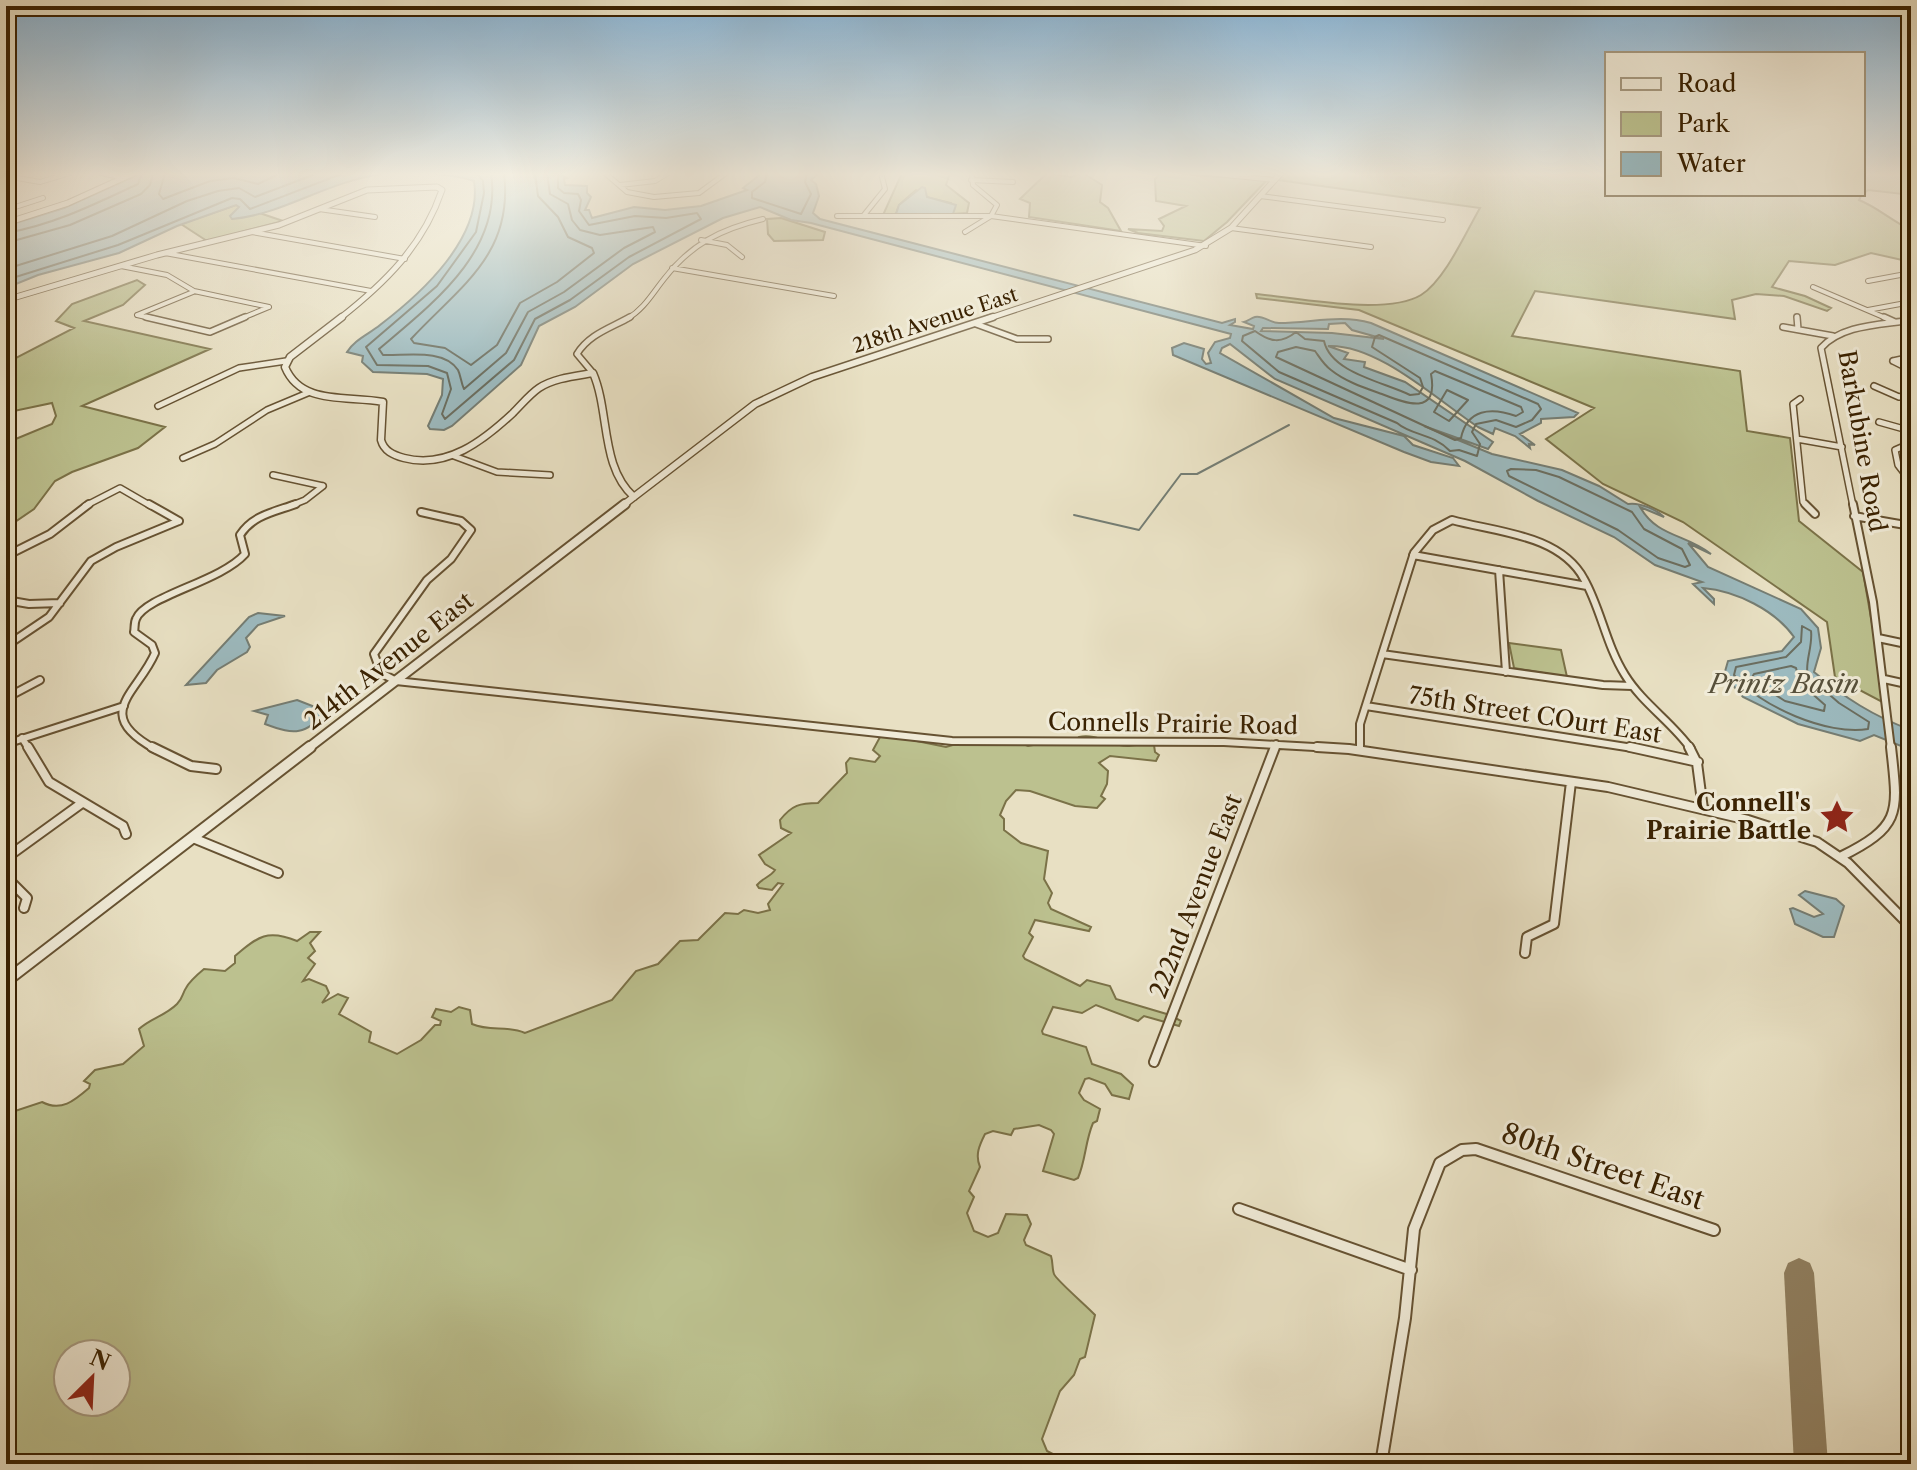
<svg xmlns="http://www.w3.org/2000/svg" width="1917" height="1470" viewBox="0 0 1917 1470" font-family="'Libre Caslon Text',serif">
  <rect width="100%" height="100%" fill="#e8e0c3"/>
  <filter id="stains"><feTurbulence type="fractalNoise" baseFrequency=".0025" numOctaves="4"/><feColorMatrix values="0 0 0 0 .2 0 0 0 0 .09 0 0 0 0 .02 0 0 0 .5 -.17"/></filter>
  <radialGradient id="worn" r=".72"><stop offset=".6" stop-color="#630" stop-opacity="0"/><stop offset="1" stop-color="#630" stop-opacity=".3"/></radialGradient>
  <path fill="#bcc18f" stroke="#7b7248" stroke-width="2" fill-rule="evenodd" d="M902 173H950L946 185 969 203 967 213 953 214 951 203 926 197 916 190 899 205 896 214 883 215Z
    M1047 173 1071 177 1083 173 1102 185 1100 202 1108 208 1121 231 1029 217 1030 203 1020 199Z
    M1161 173 1267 180 1227 222 1204 241 1138 233 1128 229 1162 231 1164 226 1159 219 1186 206 1156 201 1155 179Z
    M1284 173H1607V194H1862L1859 200C1877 207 1892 221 1911 230V262L1871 253 1835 265 1789 261 1772 287 1805 296 1831 308 1827 311 1784 296 1756 294 1732 300 1735 319 1535 291 1512 336 1740 371 1747 431 1790 438 1799 521 1863 572 1886 704 1835 677 1827 622 1683 522 1603 484 1546 439 1594 408 1359 310 1257 298 1256 294C1298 298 1386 316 1421 295 1445 280 1466 232 1480 208L1278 180Z
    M1863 173H1911V195L1868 190 1863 194Z
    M236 205 283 221 207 241 181 224Z
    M781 218 825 232 823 240 774 241 768 234 767 219Z
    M137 280 145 285 123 305 84 321 210 349 82 406 165 427 138 448 72 472 55 481 34 509 6 528V443L52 424 56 416 52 403 14 411 6 409V363L74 328 56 321 72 304Z
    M1509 643 1561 650 1567 677 1514 668Z
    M887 735 946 747 977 738 996 743 1008 738 1028 746 1038 744 1041 740 1075 742 1079 737C1098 733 1111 747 1129 746 1139 745 1144 743 1154 745L1155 752 1159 755 1156 761 1110 756 1099 763 1108 771 1107 784 1101 796 1105 799 1097 808 1075 806 1030 791 1016 790 1006 801 1000 815 1004 819V830L1021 843 1048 851 1044 879 1052 893 1048 903 1051 909 1091 927 1089 931 1035 920 1029 933 1033 937 1023 956 1025 959 1080 986 1087 980 1110 986 1116 999 1170 1015 1181 1021 1179 1026 1144 1016 1138 1021 1096 1005 1082 1013 1053 1007 1042 1031 1043 1034 1086 1047 1092 1064 1121 1074 1133 1085 1129 1099 1112 1095 1105 1084 1089 1078 1085 1079 1079 1093 1084 1100 1100 1109 1097 1121 1093 1123C1085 1142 1086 1159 1078 1178L1074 1180 1043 1171 1054 1134 1051 1130 1039 1125 1014 1129 1011 1135 993 1131 985 1134C979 1146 975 1155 980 1167L969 1191 974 1197 967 1213 974 1231 988 1237 998 1233 1006 1214 1027 1215 1031 1224 1024 1240 1026 1245 1051 1256C1053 1262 1052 1269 1054 1274 1056 1280 1089 1308 1095 1315L1085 1357 1080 1359 1074 1375 1060 1391 1042 1439 1047 1451 1053 1454 1050 1464H6V1114L42 1102C61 1112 74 1101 89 1088L90 1084 84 1081 95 1070 123 1064 144 1046 139 1029C151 1018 165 1016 177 1004 183 998 182 994 186 988 189 982 198 974 204 969L225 971 235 963V956C258 936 268 929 297 941L310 932H320L310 943 315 951 308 958 315 964 303 981 309 979 326 986 329 993 322 1003 338 994 348 998 339 1014 371 1032 369 1042 397 1054 421 1040 435 1025H440L441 1021 432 1017 436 1009 451 1012 459 1007 470 1010 472 1024C490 1032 507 1025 525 1033L612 1000 636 971 658 964 680 941 698 940 725 913 738 914 744 910 758 913 770 910 768 904 783 884 778 883 772 890 759 888 757 885C763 878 770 877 775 870L765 864 759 855 791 833 781 828 780 820C792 805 800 803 818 803L847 773 846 763 850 758 875 762 880 756 873 750 880 737ZM68 1354H116V1402H68Z"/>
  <path fill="#9cbabf" stroke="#757d73" stroke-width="2" fill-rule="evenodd" d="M142 173H389C327 180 286 214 232 219L230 216 239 207 236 205 177 226 119 253 38 275 6 288V226L64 208Z
    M406 173H568L561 176 567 178 564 179 565 185 587 186V193L591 197 585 210H589L592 218 634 207 665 210 701 206 747 190 743 188 762 173H819L811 180 816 184 819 196 813 213 820 219 1222 323 1235 319V322L1230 325 1253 329 1254 326 1244 322C1248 321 1251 318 1255 317 1263 315 1270 323 1279 323 1311 323 1340 314 1371 323L1578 413 1574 417 1541 419V423L1520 434 1535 445 1529 444 1530 448 1515 436 1495 428 1493 434 1478 427C1437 400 1378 344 1328 346L1348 353 1344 359 1365 362 1364 367 1405 382 1493 442 1488 449 1424 426 1492 454 1562 470 1599 486 1628 504C1640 502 1657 510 1664 517L1640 507C1657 537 1686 534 1711 554L1688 543 1708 567 1801 609 1818 628 1821 648 1814 672C1845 698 1873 716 1911 730V750L1874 735 1860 741 1798 724 1743 697 1724 675 1728 661 1782 651 1794 637C1775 610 1736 591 1703 588L1714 599V604L1693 584 1702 582 1655 565 1614 537 1538 501 1465 461 1275 379 1230 344 1222 348 1220 353 1334 418 1404 436 1413 445 1453 458 1459 466 1431 462 1404 452 1173 355 1172 348 1184 343 1204 349 1202 359 1206 364 1211 363 1208 353 1215 342 1230 338 1231 334 811 223 791 220 760 207 723 218 633 264 575 307 539 326 521 365 452 426 444 430 430 429 428 426 442 395 443 379 427 374 373 372 362 362 363 356 347 352C354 340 369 334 380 325 422 293 483 237 474 181 453 173 426 175 406 173ZM1345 323 1352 330 1384 339 1332 333 1261 331 1263 328 1328 329 1329 324Z
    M922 187 925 188 927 197 956 205 953 214H896L899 205Z
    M258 613 285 616 258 625 246 638 250 647 247 652 217 670 206 683 186 685 249 617Z
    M297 700 328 712C303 734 297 736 265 724L268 715 254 711Z
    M1805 891 1836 899 1844 906 1834 937H1823L1795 924 1790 909 1793 908 1814 917 1823 914 1799 895Z"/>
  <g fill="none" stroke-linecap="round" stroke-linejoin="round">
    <path stroke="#6b6e60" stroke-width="2" d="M165 173 159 194 163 199 210 181 234 178 258 184 281 173
      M477 173 483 181 484 193 476 232 437 286 366 347 377 365 428 366 447 373 451 389 442 414 445 419 514 360 535 319 570 300 629 257 701 219 697 213 666 218 635 216 589 225 579 211 581 200 578 194 564 193 558 188V173
      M491 173C503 251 432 304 379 349L383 355C405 356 444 348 458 370 461 376 461 383 464 389L506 353 528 312 564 292 624 248 655 232 653 227 600 235 580 230 572 220 568 204 550 194 547 173
      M504 173C514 255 459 287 411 339L414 343 445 348 471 365 497 345 520 303 557 282 594 253 592 248 568 237 558 217 538 196 535 173
      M767 173 765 182 752 192V198L801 214 811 194 805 182 807 173
      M6 233C53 225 95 204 138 184L142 173
      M6 243 70 225 141 194 150 185 153 173
      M6 269 112 236 187 201 218 191 239 188 255 197 318 173
      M6 280 118 245 232 198 240 199 250 209 344 173
      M1255 331C1270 342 1281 344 1296 332L1305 339 1324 341C1331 373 1384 382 1410 395L1419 394 1423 387 1420 378 1372 347 1375 337 1379 335 1538 404 1541 409 1532 420 1516 427 1496 420 1476 424 1472 432 1480 444 1477 456 1459 450 1450 451C1433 433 1412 436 1397 423L1279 372 1242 341 1243 336Z
      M1296 347 1315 351C1320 358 1324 365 1331 370 1346 382 1365 388 1382 394 1405 403 1439 417 1431 374L1435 371 1521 407 1523 412 1516 416C1491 407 1467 409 1461 438L1455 440 1276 357 1278 352Z
      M1447 390 1468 400 1449 421 1434 412Z
      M1511 469 1536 470 1559 477 1632 512 1644 529 1682 549 1690 565 1685 567 1658 558 1618 530 1509 476 1507 471Z
      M1802 626 1811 631C1813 647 1804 664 1808 676L1839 703 1869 722 1868 729C1828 736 1759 706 1734 675L1736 667 1786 657 1801 642Z
      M1791 666 1796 668 1800 683 1825 705 1824 711 1785 701 1751 679 1754 674Z"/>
    <path stroke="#757d73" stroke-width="2" d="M1074 515 1139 530 1181 474H1197L1289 425"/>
    <path fill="#918162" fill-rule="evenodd" d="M1799 1258 1810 1263 1814 1273 1828 1464H1794L1784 1273 1788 1263Z"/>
    <g stroke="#665232" stroke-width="6">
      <path id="minor-far4" d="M101 173 124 178
        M605 173 627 192 654 197 699 193 726 173
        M1208 173 1275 180
        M6 176 40 182 70 173
        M971 180 1013 182
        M620 185 655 181 668 173
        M1260 196 1443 220
        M319 209 375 217
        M6 210 43 198
        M864 215 885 189 881 173
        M837 216H991L1206 246
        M1231 228 1371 247
        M252 232 405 259
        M965 232 991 216 997 205 973 185 972 173
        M701 240 727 245 742 257
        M165 253 371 291
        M121 266 167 275 194 291 269 307
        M672 268 834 296
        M1868 281 1911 273
        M1813 287 1888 319
        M1868 310 1911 302
        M137 315 155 319
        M137 315 193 292
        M240 319 269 307
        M627 319C644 309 652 294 664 279 691 244 721 229 763 219"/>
    </g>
    <g stroke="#665232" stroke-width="8">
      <path id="minor-far3" d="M146 317 210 332 245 317
        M1797 317 1798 329
        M1884 317 1895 322
        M976 324 1017 339H1048
        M1783 327 1833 336
        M1893 361 1911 370
        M1893 361 1911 357
        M593 373 577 354C589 334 611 328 630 317
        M1874 386 1899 397 1911 394
        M1800 399 1793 404 1803 502 1807 506
        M158 406 239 368 286 361
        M1879 422 1911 431
        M1797 439 1842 447
        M1911 443 1895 450 1898 465 1911 482
        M454 456 497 472 550 475
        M183 458 215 444 267 410 310 392
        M273 475 323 486
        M85 506 120 488 151 506
        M290 506 305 500 323 486
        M1853 506 1821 348C1842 324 1882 325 1911 320"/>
    </g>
    <g stroke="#665232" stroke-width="10">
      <path id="minor-far2" d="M149 504 179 521
        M1805 504 1815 514
        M1853 504 1873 602 1891 749
        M421 512 461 521 471 530 451 559 427 580 374 654 381 673 396 681 952 741 1224 742 1350 749
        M1854 516 1911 526
        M1413 555 1587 586
        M6 556 50 534 89 504
        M1499 570 1506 672
        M6 600 29 604 60 603
        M1878 638 1911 645
        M6 646 49 617 91 561 116 547 179 521
        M1382 654 1603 685 1632 686
        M1884 679 1911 685
        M6 698 40 680
        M1366 706 1639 749
        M22 738 29 749
        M6 744 124 706
        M155 749C91 714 138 693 155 653L152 645 134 632C135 628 134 623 136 619 145 596 220 582 245 554L240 535C253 515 274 512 296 504
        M1274 749 1276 744
        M1360 749V724L1414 553 1433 530 1452 520C1495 532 1560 534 1584 579 1601 609 1606 645 1625 675 1643 704 1672 722 1691 749"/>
    </g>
    <g stroke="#665232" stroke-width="12">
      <path id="minor-far1" d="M28 747 49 782 123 826 126 834
        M152 747 191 766 216 769
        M1317 747 1349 749 1608 787 1748 820 1817 842 1848 863 1911 927
        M1630 747 1698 762
        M1689 747 1697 763 1703 809
        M193 838 278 873
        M1840 857C1903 826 1898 812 1891 747
        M6 858 82 803
        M6 877 27 898 24 908
        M1525 953 1527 937 1554 924 1571 782
        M1154 1062 1275 747"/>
    </g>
    <g stroke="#665232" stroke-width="14">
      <path id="minor" d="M1239 1209 1411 1270
        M1381 1464 1405 1318 1414 1229 1440 1163 1462 1150 1476 1149 1714 1230"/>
    </g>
    <g stroke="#665232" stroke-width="7">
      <path id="tertiary-far3" d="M6 223 68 203 134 173
        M6 300 157 255 279 225 367 190 437 187 442 190C423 246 385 283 339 319
        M987 319 1195 250 1231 228 1281 173"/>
    </g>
    <g stroke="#665232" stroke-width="9">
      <path id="tertiary-far2" d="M342 317 290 357 285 367C301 406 348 395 383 402L381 440C384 451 393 455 404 458 447 469 483 441 513 413 521 405 530 394 539 388 554 378 576 376 593 373 610 412 600 467 634 497
        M622 506 755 404 812 377 993 317"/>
    </g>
    <g stroke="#665232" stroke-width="12">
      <path id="tertiary-far1" d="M307 749 625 504"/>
    </g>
    <g stroke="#665232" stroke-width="14">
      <path id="tertiary" d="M6 981 310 747"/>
    </g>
    <use href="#minor-far4" stroke="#f0ebd8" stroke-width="4"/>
    <use href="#minor-far3" stroke="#f0ebd8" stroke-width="5"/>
    <use href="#minor-far2" stroke="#f0ebd8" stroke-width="6"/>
    <use href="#minor-far1" stroke="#f0ebd8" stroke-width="8"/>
    <use href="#minor" stroke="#f0ebd8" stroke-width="10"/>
    <use href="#tertiary-far3" stroke="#f0ebd8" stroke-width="5"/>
    <use href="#tertiary-far2" stroke="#f0ebd8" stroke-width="6"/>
    <use href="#tertiary-far1" stroke="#f0ebd8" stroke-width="8"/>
    <use href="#tertiary" stroke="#f0ebd8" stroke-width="10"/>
  </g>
  <linearGradient id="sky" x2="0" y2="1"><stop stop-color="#89b6d8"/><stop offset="0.46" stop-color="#f5f1e4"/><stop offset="1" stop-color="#f5f1e4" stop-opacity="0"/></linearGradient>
  <rect width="1917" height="379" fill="url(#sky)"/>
  <defs>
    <g id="sight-bare" transform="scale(2.76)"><path d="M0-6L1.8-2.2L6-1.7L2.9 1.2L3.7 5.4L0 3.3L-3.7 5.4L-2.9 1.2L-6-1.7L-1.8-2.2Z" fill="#8f2418" stroke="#f0ebd8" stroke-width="2.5" paint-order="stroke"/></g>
  </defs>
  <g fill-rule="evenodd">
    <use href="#sight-bare" x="1837" y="817"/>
  </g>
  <g text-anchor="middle" stroke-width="6" stroke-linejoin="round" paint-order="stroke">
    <g font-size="20" fill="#3a2202" stroke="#f0ebd8">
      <text transform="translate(935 320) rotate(-18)" y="7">218th Avenue East</text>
    </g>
    <g font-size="24" fill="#3a2202" stroke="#f0ebd8">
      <text transform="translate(1862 441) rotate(80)" y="8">Barkubine Road</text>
      <text transform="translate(389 661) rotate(-38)" y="8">214th Avenue East</text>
      <text transform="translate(1535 715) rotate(9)" y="8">75th Street COurt East</text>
      <text transform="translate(1173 724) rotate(1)" y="8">Connells Prairie Road</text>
      <text transform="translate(1196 896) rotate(-69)" y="8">222nd Avenue East</text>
    </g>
    <g font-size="24" font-weight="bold" fill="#3a2202" stroke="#f0ebd8" text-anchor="end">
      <text x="1811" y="811">Connell's<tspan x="1811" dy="28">Prairie Battle</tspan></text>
    </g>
    <g font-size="26" font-style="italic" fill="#57503b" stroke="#f0ebd8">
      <text x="1784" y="693">Printz Basin</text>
    </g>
    <g font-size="28" fill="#3a2202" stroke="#f0ebd8">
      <text transform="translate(1603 1166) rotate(19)" y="10">80th Street East</text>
    </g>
  </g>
  <rect width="1917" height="1470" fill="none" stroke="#e8e0c3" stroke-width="32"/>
  <rect x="8" y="8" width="1901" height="1454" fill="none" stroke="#3a2202" stroke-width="4"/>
  <rect x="16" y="16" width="1885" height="1438" fill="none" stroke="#3a2202" stroke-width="2"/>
  <rect x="1605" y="52" width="260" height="144" fill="#f0ebd8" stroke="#a79b82" stroke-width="2"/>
  <rect x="1621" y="78" width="40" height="12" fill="#f0ebd8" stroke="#a79b82" stroke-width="2"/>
  <text x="1677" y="92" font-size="24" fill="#3a2202">Road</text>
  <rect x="1621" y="112" width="40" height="24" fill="#bcc18f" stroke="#a79b82" stroke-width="2"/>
  <text x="1677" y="132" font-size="24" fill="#3a2202">Park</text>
  <rect x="1621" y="152" width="40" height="24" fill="#9cbabf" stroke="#a79b82" stroke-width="2"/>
  <text x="1677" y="172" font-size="24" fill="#3a2202">Water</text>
  <g transform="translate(92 1378) rotate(24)"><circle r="38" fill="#f0ebd8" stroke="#a79b82" stroke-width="2"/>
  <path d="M0-6L14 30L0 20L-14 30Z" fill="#8f2418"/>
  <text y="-12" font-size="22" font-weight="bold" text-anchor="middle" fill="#3a2202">N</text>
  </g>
  <rect width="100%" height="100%" filter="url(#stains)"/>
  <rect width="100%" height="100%" fill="url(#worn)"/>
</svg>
